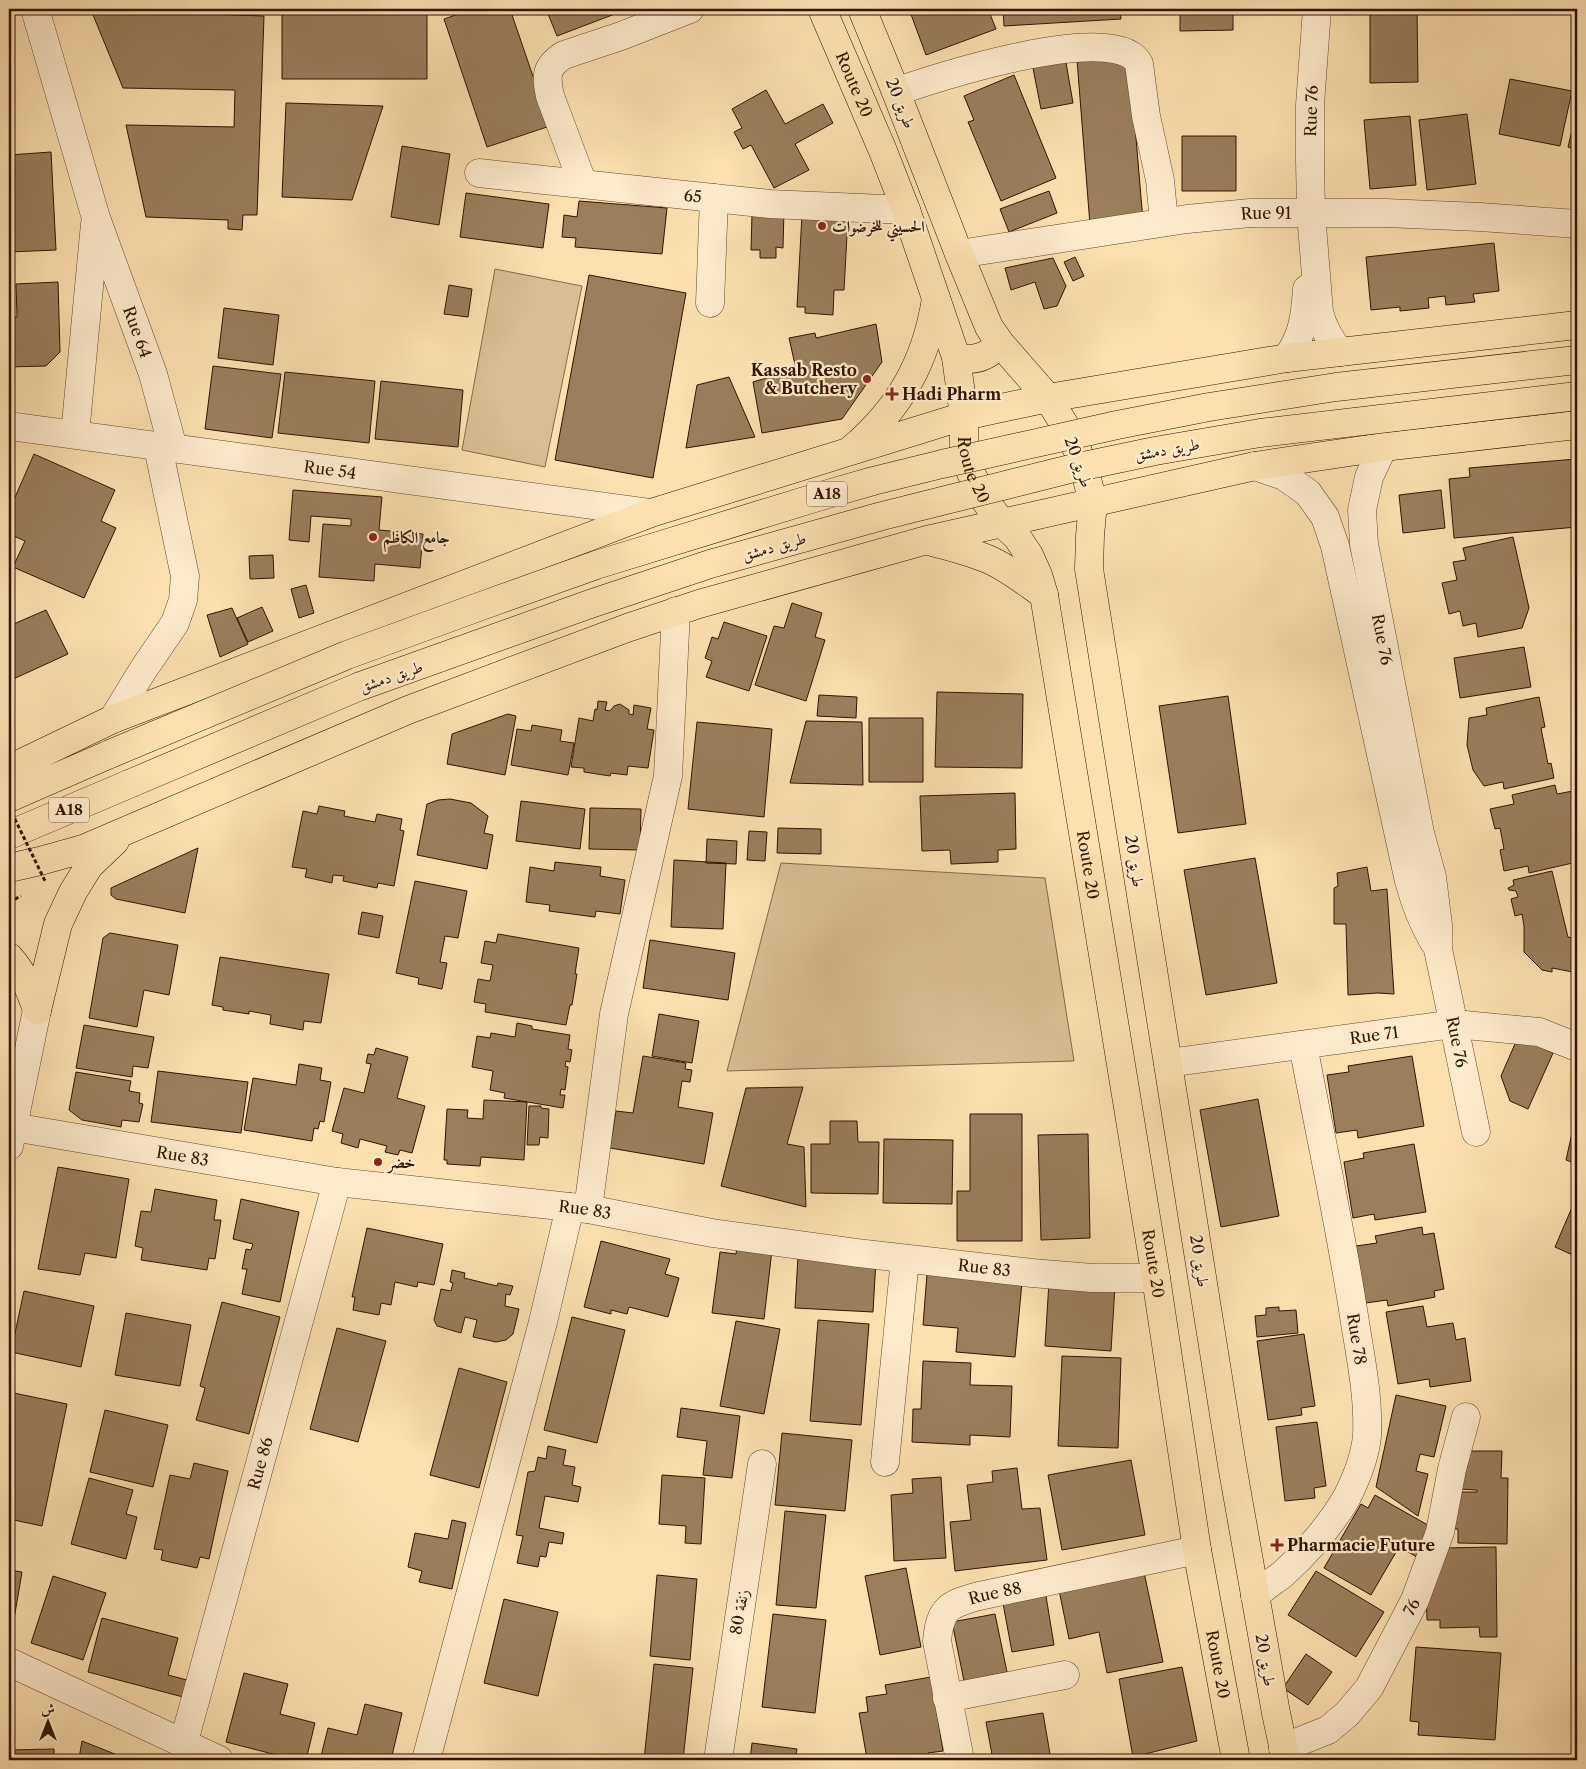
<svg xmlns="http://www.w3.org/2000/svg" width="1586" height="1769" viewBox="0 0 1586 1769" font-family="'Libre Caslon Text',Amiri,serif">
  <rect width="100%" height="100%" fill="#fde0b0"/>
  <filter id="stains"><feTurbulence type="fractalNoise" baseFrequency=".004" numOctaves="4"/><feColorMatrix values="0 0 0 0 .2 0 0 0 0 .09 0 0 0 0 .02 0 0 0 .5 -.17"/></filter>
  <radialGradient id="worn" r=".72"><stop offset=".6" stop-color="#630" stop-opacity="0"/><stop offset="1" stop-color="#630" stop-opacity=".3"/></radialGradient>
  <path fill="#dabd92" stroke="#866849" d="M495 269 582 286 545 467 462 450Z
    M781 863 1045 878 1074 1061 727 1071Z"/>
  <path fill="#9b7e5c" stroke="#311300" d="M282 9H427V79H282Z
    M473 9H510L550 126 487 147 444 19Z
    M546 9H628L557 36Z
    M909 9H988L996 29 926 55Z
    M1003 9H1120L1121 19 1004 26Z
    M1180 9H1233V30L1180 31Z
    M1370 9H1417L1418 82 1370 83Z
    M91 10 264 16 257 215H243L242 230 228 229V220L146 217 126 125 234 127 235 90 123 88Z
    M1129 55 1143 221 1090 225 1077 60Z
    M1065 57 1073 103 1041 109 1032 63Z
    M1014 75 1056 178 1001 201 968 122 974 120 964 96Z
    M1510 79 1572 91 1560 146 1499 134Z
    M766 90 785 124 823 104 833 123 795 144 809 170 774 188 751 145 743 149 734 132 742 128 732 109Z
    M286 103 383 106 352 200 282 197Z
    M1577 109V150L1568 147Z
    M1467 114 1476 184 1427 190 1419 120Z
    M1410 116 1416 185 1370 189 1364 120Z
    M1182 136H1236V191H1182Z
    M402 146 450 154 439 225 391 217Z
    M51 152 56 250 9 252V155Z
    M1049 191 1057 213 1009 232 1000 209Z
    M466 193 549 204 543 248 460 237Z
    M579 201 667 208 662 254 575 247 576 238 562 237 564 215 577 217Z
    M784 210 783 248 776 247V258H760V250H751L752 214Z
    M802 214 848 217 844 290H834L833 315 805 313V307H797Z
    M1494 243 1499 291 1473 294 1475 302 1446 305 1445 296 1428 298 1429 308 1400 311V307L1371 310 1366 257Z
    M1075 257 1084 276 1073 281 1064 262Z
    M1053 258 1066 286 1057 306 1044 309 1035 282 1011 290 1005 268Z
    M589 275 686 293 653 478 555 460Z
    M58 282 60 352 46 366 9 367V318L17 317 16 284Z
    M449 285 472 289 468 317 444 314Z
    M224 308 279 315 273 365 218 358Z
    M876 324 882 362 842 419 762 433 753 382 796 369 789 338 815 333 816 338Z
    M213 366 281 374 272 438 205 429Z
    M285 372 375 381 369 443 278 433Z
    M729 377 755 437 686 448 697 385Z
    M381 381 463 390 458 447 375 439Z
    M34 454 115 490 101 521 116 528 84 598 13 567 25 541 9 534V511Z
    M1576 459 1577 527 1454 538 1449 479 1470 477 1469 468Z
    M293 490 382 497 379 530 423 534 420 568 375 564 374 581 319 577 323 524 351 526V519L311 516 309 542 289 540Z
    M1441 490 1445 528 1403 533 1399 495Z
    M1513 537 1529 608 1522 628 1478 637 1476 623 1463 626 1460 611 1449 614 1442 583 1457 580 1453 562 1466 560 1463 548Z
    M273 555 274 578 250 579 249 556Z
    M306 585 314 613 299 618 291 589Z
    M792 603 822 613 815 637 825 640 806 701 755 685 774 626 784 628Z
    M262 607 273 631 248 642 237 618Z
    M232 608 248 644 220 657 207 615Z
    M46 610 68 654 9 681V626Z
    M724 622 767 636 749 691 706 677 712 661 705 658 712 637 718 639Z
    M1524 647 1531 687 1460 698 1454 658Z
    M937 692 1023 694 1022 768 935 767Z
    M819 695 857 697 856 718 817 716Z
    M1228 696 1246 824 1178 833 1159 706Z
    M1539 697 1545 727 1541 728 1548 764 1551 763 1554 778 1504 789 1503 782 1484 786 1473 770 1467 745 1469 718 1487 715 1486 708Z
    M598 701 607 702 605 710 610 711 614 706 620 704 629 710V714L633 715 634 705 651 708 647 729 654 730 648 768 628 766 627 775 611 773 610 776 584 772V768L571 767 579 718 593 721 595 709 597 710Z
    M508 714 516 716 505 775 447 764 452 734Z
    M869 718H923V782H869Z
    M806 721 862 722 863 785 790 783Z
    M697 722 772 729 764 817 688 809Z
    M532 725 562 730 560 741 574 743 568 775 511 765 517 729 531 731Z
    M1555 785 1557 794 1573 791 1577 811 1572 812 1577 833V862L1529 873 1528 866 1504 871 1500 850 1504 849 1500 828 1495 829 1490 809 1514 804 1512 795Z
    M1015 793 1016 849 998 850V862L951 864 950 850 922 851 920 796Z
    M450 799 471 803 488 816 484 833 493 835 487 869 417 855 427 804 438 800Z
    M521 801 585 809 580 849 516 841Z
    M319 806 345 811 344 816 375 822 377 814 402 819 400 830 404 831 394 886 378 883 377 888 343 881 344 876 333 875 332 883 305 877 307 869 292 867 303 811 317 814Z
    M590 808 641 809 640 850 589 849Z
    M778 828 821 829V854L777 853Z
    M749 831 767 832 765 861 747 860Z
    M707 839 737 841 736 864 706 863Z
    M198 848 185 913 116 899 111 895V888Z
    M1255 858 1277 983 1206 995 1184 870Z
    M674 860 726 863 723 929 671 927Z
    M555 862 601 867 600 876 625 880 620 914 596 911 595 917 549 911 550 905 526 902 530 867 554 871Z
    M1367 867 1371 891 1387 889 1394 994 1378 993 1348 995 1346 924H1334V888L1338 886 1337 873Z
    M1552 871 1568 937 1577 939V951L1573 972 1552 968V972L1542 970 1524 952V926L1522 914 1515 916 1511 899 1518 897 1516 891 1509 890 1508 888 1514 885 1513 880Z
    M415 881 467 891 458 938 445 936 440 962 447 963 442 989 418 984 419 978 396 973Z
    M362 912 383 916 379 938 358 934Z
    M110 933 178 945 169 995 144 990 137 1027 89 1018 103 938Z
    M498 934 579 948 575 974H577L572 1005H570L566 1025 485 1012 486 1004 474 1002 478 979 490 981 493 965 481 963 485 941 496 943Z
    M650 940 735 953 728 1000 643 988Z
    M220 957 329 974 321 1023 304 1021 303 1030 270 1024 271 1015 249 1011V1014L223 1010V1007L212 1005Z
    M659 1014 699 1021 692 1063 652 1056Z
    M517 1023 532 1026V1029L570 1035 568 1049 572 1050 570 1062 566 1061 565 1066 568 1067 565 1090 561 1089 560 1095H565L563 1108 504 1098 505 1093 490 1090 493 1071 472 1067 477 1036 490 1038 491 1033 515 1037Z
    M84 1025 154 1037 148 1068 133 1066 132 1077 76 1068Z
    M1518 1037 1553 1053 1528 1109 1510 1101 1501 1076Z
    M376 1048 408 1057 397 1098 425 1106 412 1153 400 1150 398 1155 385 1152 387 1146 360 1139 358 1148 341 1143 343 1134 332 1131 344 1088 364 1093 371 1064 366 1063 368 1054 374 1055Z
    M643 1056 686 1063 685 1069 692 1070 690 1082 682 1081 678 1107 713 1113 704 1164 610 1148 616 1111 633 1113Z
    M1412 1056 1424 1126 1358 1138 1357 1130 1336 1133 1327 1075 1349 1072 1348 1066Z
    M299 1064 322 1068 320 1080 331 1082 324 1122 320 1121 318 1129 314 1128 312 1141 244 1130 253 1078 296 1085Z
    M158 1071 248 1082 241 1133 151 1122Z
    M76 1072 131 1081 129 1091 140 1093 139 1103 143 1104 139 1122 122 1120 121 1127 82 1120 69 1110Z
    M803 1087 787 1144 804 1147 806 1207 721 1186 746 1088Z
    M1258 1099 1279 1216 1221 1227 1200 1110Z
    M484 1100 527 1102 524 1160 481 1157 480 1166 447 1164V1160H444L447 1109 468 1110 467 1118 483 1119Z
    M529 1106H541V1108L549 1109 548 1138 540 1137 539 1145H527Z
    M1577 1111V1164L1566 1160Z
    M970 1114H1022V1241H957V1191H970Z
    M830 1121H857L858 1142H879L878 1194 811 1193V1144H830Z
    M1088 1134 1090 1238 1041 1240 1038 1135Z
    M884 1139 953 1140 952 1204 883 1203Z
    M1414 1144 1426 1212 1375 1220 1374 1214 1353 1218 1344 1162 1364 1158 1363 1153Z
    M58 1167 129 1179 116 1258 85 1253 80 1275 38 1269Z
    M155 1189 217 1200 214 1220H221L215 1259 209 1258 207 1270 141 1260 143 1248 135 1246 141 1211 151 1212Z
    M1576 1198 1577 1199V1257L1555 1247Z
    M241 1199 299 1212 280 1302 242 1294 247 1269H242L246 1249 251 1250 253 1244 233 1239Z
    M1422 1227 1423 1235 1434 1233 1444 1289 1434 1291 1435 1297 1388 1306 1387 1300 1366 1303 1356 1246 1377 1243 1375 1236Z
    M367 1228 443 1244 434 1285 418 1282 417 1287 395 1282 391 1305 381 1303 379 1315 353 1310 355 1297H352Z
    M601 1241 670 1259 665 1274 679 1278 668 1317 629 1307 627 1314 611 1310V1314L584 1307Z
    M737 1246 772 1250 764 1319 712 1313 720 1252 736 1254Z
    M798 1256 876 1260 873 1312 795 1308Z
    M452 1270 465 1273 464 1278 497 1286 498 1283 513 1286 510 1295 506 1294 505 1306 519 1309 513 1334 506 1340 496 1342 473 1337 477 1320 465 1317 461 1333 437 1326 434 1320 441 1289 451 1291 453 1283 450 1282Z
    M927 1274 1022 1282 1015 1357 956 1352 958 1328 923 1325Z
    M1049 1282 1115 1286 1111 1351 1045 1346Z
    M24 1291 94 1306 81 1367 11 1352Z
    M222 1302 280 1317 249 1434 196 1420 205 1388 200 1386Z
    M1423 1306 1427 1327 1453 1323 1456 1340 1465 1338 1471 1381 1430 1387 1429 1379 1398 1384 1386 1312Z
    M1279 1307V1311L1296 1310 1298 1333 1257 1337 1255 1316 1266 1315V1308Z
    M126 1313 191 1325 180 1386 115 1375Z
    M572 1317 625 1330 597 1443 544 1430Z
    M818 1320 869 1324 861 1425 810 1421Z
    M736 1321 780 1329 764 1414 720 1406Z
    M337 1328 386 1341 358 1442 310 1429Z
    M1304 1334 1315 1406 1301 1408 1302 1415 1268 1420 1257 1341Z
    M1062 1356 1121 1358 1118 1448 1058 1446Z
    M923 1361 971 1363 970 1385 1012 1386 1010 1437 970 1435V1445L912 1442 913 1409H921Z
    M459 1368 507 1382 479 1488 430 1475Z
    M9 1392 67 1404 42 1526 9 1519Z
    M1396 1395 1446 1406 1434 1457 1420 1454 1416 1471 1428 1474 1418 1516 1376 1487Z
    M681 1408 740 1416 732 1478 703 1475 707 1441 677 1437Z
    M105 1410 168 1425 153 1487 90 1472Z
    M1317 1422 1326 1486 1314 1488 1315 1498 1285 1501 1276 1427Z
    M782 1433 852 1440 845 1511 775 1505Z
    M548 1446 566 1450 563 1465 575 1467 572 1485 581 1487 578 1502 545 1496 539 1528 564 1533 562 1544 549 1542 546 1557 540 1556 538 1567 517 1563 523 1536 516 1535 528 1472 535 1471 538 1457 546 1459Z
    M1468 1451H1502L1501 1478H1508L1507 1544 1458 1543V1529H1451V1492H1477V1490L1458 1489 1464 1467 1467 1468Z
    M1131 1460 1145 1535 1062 1550 1048 1475Z
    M194 1463 228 1471 209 1559 200 1557 197 1568 161 1560 163 1550 154 1549 170 1475 190 1479Z
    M1017 1468 1022 1509 1040 1508 1047 1560 955 1571 950 1522 971 1520 967 1485 993 1482 992 1471Z
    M662 1475 705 1478 701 1544 685 1543 686 1526 659 1524Z
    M941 1477 946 1558 894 1561 891 1495 913 1493 912 1479Z
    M89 1478 133 1490 126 1514 137 1517 126 1559 71 1544Z
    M1375 1495 1433 1528 1417 1557 1399 1547 1371 1595 1324 1568 1361 1504 1368 1508Z
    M785 1511 826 1515 816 1608 776 1605Z
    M452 1520 466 1523 452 1589 419 1582 422 1571 408 1567 415 1533 448 1539Z
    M1496 1547 1497 1637H1480L1479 1627 1440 1628V1620H1427L1426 1584 1443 1548Z
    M906 1568 921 1647 880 1655 865 1576Z
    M9 1570 22 1572 14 1619 9 1618Z
    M1316 1571 1384 1612 1356 1657 1288 1615Z
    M1144 1572 1163 1662 1107 1673 1099 1632 1069 1639 1059 1590Z
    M657 1575 697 1579 690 1660 650 1656Z
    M53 1576 106 1593 83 1660 31 1643Z
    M1045 1590 1054 1645 1012 1652 1002 1598Z
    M504 1599 558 1612 538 1696 484 1683Z
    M773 1614 826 1620 815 1713 762 1707Z
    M995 1614 1007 1672 964 1681 952 1622Z
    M102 1618 178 1638 168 1675 187 1680 183 1697 88 1672Z
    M1416 1647 1501 1653 1495 1740 1418 1735 1419 1722 1410 1721Z
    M1306 1654 1332 1672 1308 1705 1283 1688Z
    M654 1664 693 1668 683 1760H644Z
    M1182 1667 1197 1741 1133 1757 1119 1679Z
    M244 1673 288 1684 280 1714 315 1723 306 1760H296L226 1742Z
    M931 1677 943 1751 928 1753 929 1760H886L885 1756 867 1759 859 1713 868 1712 866 1697 887 1694 885 1685Z
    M365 1704 402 1713 391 1760H320L328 1728 357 1735Z
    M1043 1713 1051 1760H993L986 1722Z
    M82 1741 130 1760H66L67 1754 79 1758Z
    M752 1743 797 1749 795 1760H750Z
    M54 1749V1760H9V1750Z
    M1203 1755 1204 1760H1171Z"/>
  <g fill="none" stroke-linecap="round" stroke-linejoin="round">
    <g stroke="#64462c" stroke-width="29">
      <g id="minor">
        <path id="s1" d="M35 9 96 218 153 374 173 448"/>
        <path d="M1317 9 1310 105V161L1311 213 1319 312C1323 328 1329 339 1340 352"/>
        <path d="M896 92C933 78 1118 19 1139 64L1146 116 1160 180 1164 222"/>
        <path id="s2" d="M479 173 770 204 906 210"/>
        <path d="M583 184 550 96C546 76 545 67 564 55L621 36 690 9"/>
        <path id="s3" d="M959 254 1187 219 1250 213H1385L1480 217 1577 224"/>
        <path d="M710 303 714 198"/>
        <path d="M1287 358C1303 335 1305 317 1307 289"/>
        <path id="s4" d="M9 426 651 513"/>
        <path d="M75 434 95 224"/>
        <path id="s5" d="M1383 447 1369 477 1362 510 1364 544 1420 833 1432 877 1438 925V949L1476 1132"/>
        <path d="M1255 466 1284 476 1308 493 1325 517 1335 546 1409 881C1415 903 1422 922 1434 942"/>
        <path d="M113 719 143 670 175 623 183 600 185 576 158 447"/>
        <path id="s6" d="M1168 1063 1454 1024 1539 1032 1577 1047"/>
        <path id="s7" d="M13 1127 337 1182 588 1209 712 1233 858 1253 1032 1273 1092 1278H1156"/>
        <path d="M9 1146 37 1010"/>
        <path d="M588 1209 614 1014 668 776 676 611"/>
        <path d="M885 1462 905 1259"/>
        <path d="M1255 1596C1264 1586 1275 1581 1284 1573 1308 1551 1331 1525 1347 1497 1356 1479 1365 1457 1367 1436 1369 1397 1360 1355 1354 1316 1340 1225 1320 1135 1303 1045"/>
        <path d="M9 1662 219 1760"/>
        <path d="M947 1698 1065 1675"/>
        <path id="s8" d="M183 1745 337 1182"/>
        <path id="s9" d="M1283 1748 1328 1730 1347 1714 1369 1688 1415 1600 1440 1532 1452 1469 1466 1417"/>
        <path d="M426 1760 543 1322 570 1207"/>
        <path d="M718 1760 762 1464"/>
        <path id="s10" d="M960 1760 937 1641C940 1608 949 1604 979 1596L1197 1550"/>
      </g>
    </g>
    <g stroke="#311300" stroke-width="29">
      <g id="major">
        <path id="s11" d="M822 9 883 151 906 210 956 357 964 416V445L971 473 984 499 1001 522 1017 537 1029 555 1038 575 1044 595 1156 1278 1197 1550 1236 1760"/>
        <path d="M862 9 896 92 959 254 989 327 1000 343 1048 398 1064 424 1077 449 1086 475 1093 503 1090 536 1089 569 1232 1465 1276 1713 1286 1760"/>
        <path d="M956 357C974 362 988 357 1000 343"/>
        <path d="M852 449C900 408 926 362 936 299"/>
      </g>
    </g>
    <g stroke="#311300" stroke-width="29">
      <path id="highway" d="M929 541C950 547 972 552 992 561 1011 570 1027 583 1044 595
        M9 769 113 719 651 513 964 416 1048 398 1287 358 1577 325
        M9 798 110 754
        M9 835 129 784
        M9 868 40 861 83 849 408 710 627 628 699 604 927 540 1255 466 1383 447 1577 425
        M9 957C23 972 30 990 37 1010
        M37 1010 58 924 73 892 89 866 115 841"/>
    </g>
    <path stroke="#311300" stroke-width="3" stroke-dasharray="4 2.5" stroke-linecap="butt" d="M9 902 21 896"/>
    <use href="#minor" stroke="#feebcc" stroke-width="28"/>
    <use href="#major" stroke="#fde0b0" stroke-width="28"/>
    <use href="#highway" stroke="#fde0b0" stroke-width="28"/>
    <g stroke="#311300" stroke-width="29" stroke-linecap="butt">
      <path id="highway-bridge" d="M110 754 347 655 484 605 596 565 821 496 873 481 942 464 1117 425 1209 407 1336 387 1577 360
        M129 784 358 687 590 604 710 564 882 516 1074 468 1155 451 1260 433 1577 396"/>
    </g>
    <path stroke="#311300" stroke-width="3" stroke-dasharray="4 2.5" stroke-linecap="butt" d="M9 807 46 883"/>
    <use href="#highway-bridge" stroke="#fde0b0" stroke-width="28"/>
  </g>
  <g fill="#8f2418" stroke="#feebcc" stroke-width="2">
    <circle cx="822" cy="226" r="5"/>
    <circle cx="867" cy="379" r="5"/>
    <path d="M889.5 386.5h5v5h5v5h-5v5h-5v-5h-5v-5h5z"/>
    <circle cx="373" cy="537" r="5"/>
    <circle cx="378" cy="1162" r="5"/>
    <path d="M1274.5 1537.5h5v5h5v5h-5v5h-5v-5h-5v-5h5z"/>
  </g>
  <g text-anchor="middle" stroke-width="4.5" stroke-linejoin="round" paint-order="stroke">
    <g fill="#feebcc" stroke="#6e543d" stroke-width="1">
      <rect x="807" y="481.5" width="40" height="25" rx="4"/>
      <rect x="49" y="797.5" width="40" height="25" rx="4"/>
    </g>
    <g font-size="15" font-weight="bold" fill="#311300">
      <text x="827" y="499">A18</text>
      <text x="69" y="815">A18</text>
    </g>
    <g font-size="16" fill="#311300" stroke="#feebcc">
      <text dy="6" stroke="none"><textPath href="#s11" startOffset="82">Route 20</textPath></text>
      <text transform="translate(901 103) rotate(68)" y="6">طريق 20</text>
      <text transform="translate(1311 111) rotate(-88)" y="6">Rue 76</text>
      <text dy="6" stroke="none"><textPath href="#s2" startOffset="215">65</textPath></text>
      <text dy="6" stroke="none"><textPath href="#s3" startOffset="310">Rue 91</textPath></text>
      <text dy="6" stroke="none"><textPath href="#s1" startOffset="339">Rue 64</textPath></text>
      <text transform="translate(1167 449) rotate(-10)" y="6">طريق دمشق</text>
      <text transform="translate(1079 462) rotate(70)" y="6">طريق 20</text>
      <text dy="6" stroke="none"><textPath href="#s11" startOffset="488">Route 20</textPath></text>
      <text dy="6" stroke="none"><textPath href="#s4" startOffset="324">Rue 54</textPath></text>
      <text transform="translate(774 546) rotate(-16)" y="6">طريق دمشق</text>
      <text dy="6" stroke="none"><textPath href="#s5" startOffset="198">Rue 76</textPath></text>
      <text transform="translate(391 676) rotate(-19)" y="6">طريق دمشق</text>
      <text transform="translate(1135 861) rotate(81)" y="6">طريق 20</text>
      <text dy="6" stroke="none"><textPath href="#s11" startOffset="908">Route 20</textPath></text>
      <text dy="6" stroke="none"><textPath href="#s6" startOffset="208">Rue 71</textPath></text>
      <text dy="6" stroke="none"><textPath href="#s5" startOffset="608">Rue 76</textPath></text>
      <text dy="6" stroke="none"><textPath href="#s7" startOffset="172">Rue 83</textPath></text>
      <text dy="6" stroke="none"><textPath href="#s7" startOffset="578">Rue 83</textPath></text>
      <text transform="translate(1200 1261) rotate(81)" y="6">طريق 20</text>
      <text dy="6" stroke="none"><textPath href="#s11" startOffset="1312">Route 20</textPath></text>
      <text dy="6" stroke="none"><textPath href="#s7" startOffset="982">Rue 83</textPath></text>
      <text transform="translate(1357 1339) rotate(81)" y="6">Rue 78</text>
      <text dy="6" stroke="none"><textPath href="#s8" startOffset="292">Rue 86</textPath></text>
      <text dy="6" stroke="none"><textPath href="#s10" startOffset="206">Rue 88</textPath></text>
      <text dy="6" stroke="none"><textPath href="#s9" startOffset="199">76</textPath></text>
      <text transform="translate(739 1612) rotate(-81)" y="6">زنقة 80</text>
      <text transform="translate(1266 1660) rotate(80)" y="6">طريق 20</text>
      <text dy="6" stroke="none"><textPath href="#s11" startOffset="1718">Route 20</textPath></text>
    </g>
    <g font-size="16" font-weight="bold" fill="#311300" stroke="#feebcc" text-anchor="start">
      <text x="832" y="232">الحسيني للخرضوات</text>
      <text x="857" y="376" text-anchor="end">Kassab Resto<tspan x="857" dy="18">&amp; Butchery</tspan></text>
      <text x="902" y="400">Hadi Pharm</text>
      <text x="383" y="543">جامع الكاظم</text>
      <text x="388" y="1168">خضر</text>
      <text x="1287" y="1551">Pharmacie Future</text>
    </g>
  </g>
  <rect width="1586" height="1769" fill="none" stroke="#fde0b0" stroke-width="30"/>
  <rect x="10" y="10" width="1566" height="1749" fill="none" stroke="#311300" stroke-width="2.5"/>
  <rect x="15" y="15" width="1556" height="1739" fill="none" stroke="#311300"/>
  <g transform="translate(48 1722)" stroke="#feebcc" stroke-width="4" paint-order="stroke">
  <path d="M0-4L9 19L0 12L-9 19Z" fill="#311300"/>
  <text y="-8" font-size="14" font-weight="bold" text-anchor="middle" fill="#311300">ش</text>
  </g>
  <rect width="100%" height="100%" filter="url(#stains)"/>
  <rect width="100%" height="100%" fill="url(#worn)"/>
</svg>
